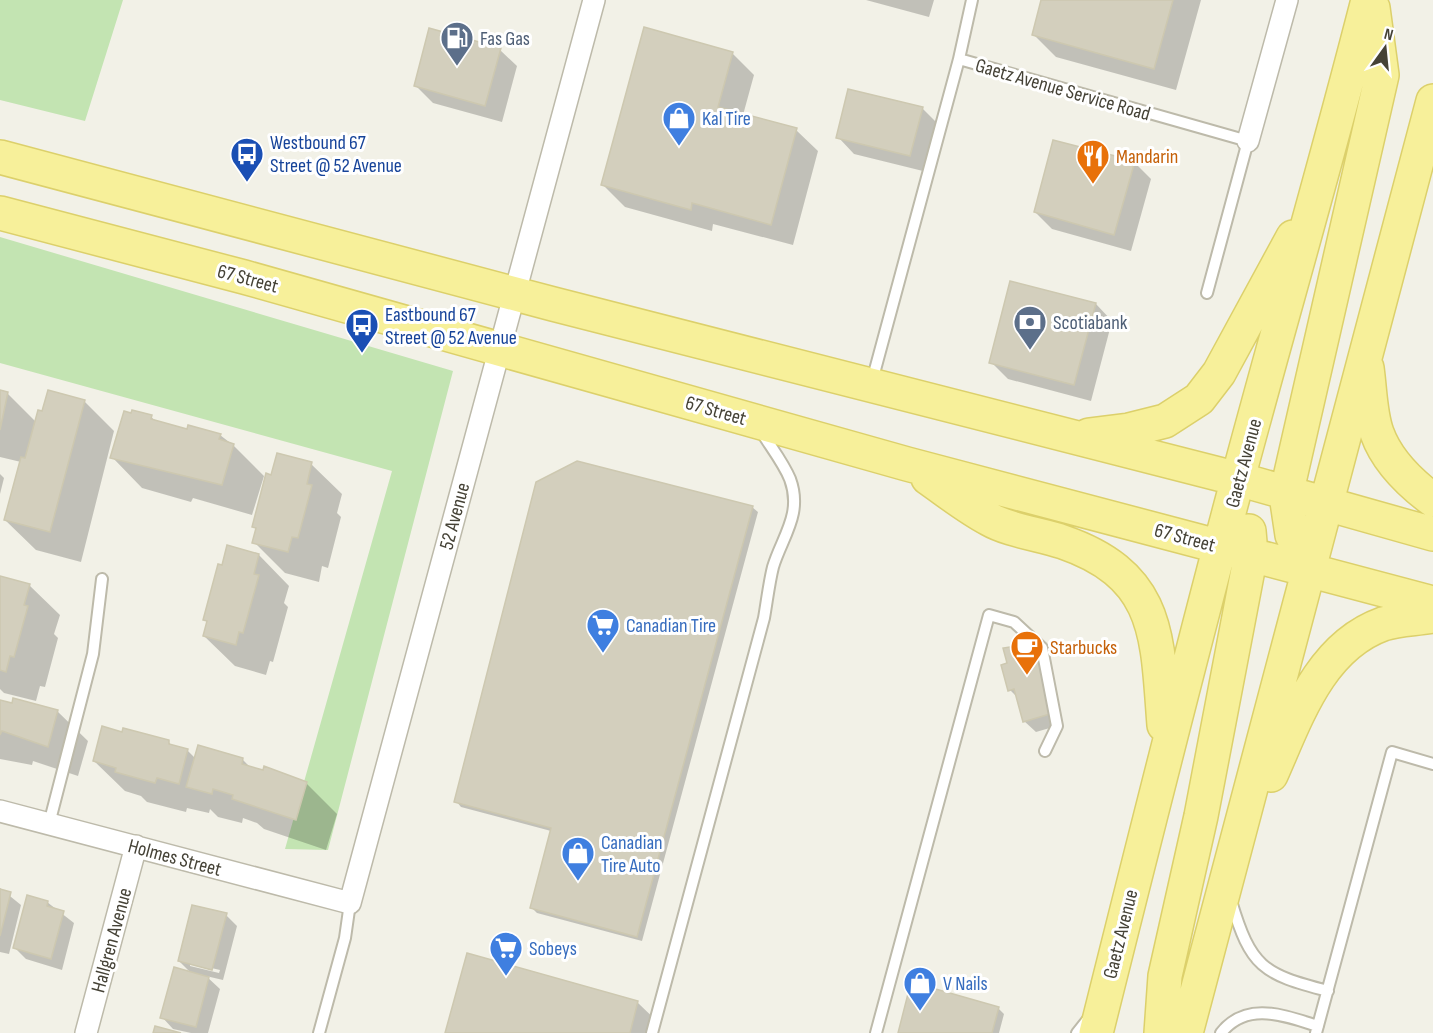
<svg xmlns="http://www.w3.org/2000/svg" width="1433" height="1033" viewBox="0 0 1433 1033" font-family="'Sofia Sans Condensed',sans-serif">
  <rect width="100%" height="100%" fill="#f2f1e7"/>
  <path fill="#c3e4b2" d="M0 0H123L85 121 0 100Z
    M0 237 453 371 328 850 285 849 392 471 0 363Z"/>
  <path fill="#0003" fill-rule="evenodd" d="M866 0H934L929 17Z
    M1043 0H1201L1176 90 1056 57 1034 35Z
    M500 50 517 66 502 122 433 103 416 86Z
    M732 53 754 75 743 115 796 130 818 151 793 245 713 224 712 231 625 207 603 185Z
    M922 108 939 125 927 172 854 154 838 137Z
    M1134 162 1151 179 1131 251 1052 229 1035 212Z
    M1011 283 1096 304 1112 321 1091 401 1008 379 991 362Z
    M0 391 7 393 36 422 84 401 114 431 81 562 36 550 5 520 21 462 0 457Z
    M151 417 157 422 188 431 220 435 233 445 264 476 252 515 193 498 191 502 142 488 112 457Z
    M311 464 342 494 337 513 341 517 328 568 322 566 319 582 285 573 254 542 257 530 254 527 272 476Z
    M0 474 4 478 0 494Z
    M752 507 758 512 642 941 537 913 532 908 551 831 461 807 456 801Z
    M259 555 289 586 284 603 288 607 273 662 270 661 266 675 235 666 204 636 208 623 204 619Z
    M0 577 29 585 60 615 54 634 58 638 45 687 40 686 36 701 4 693 0 689Z
    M1029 645 1040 656 1060 725 1036 732 1024 721 1018 698 1010 690Z
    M0 702 57 711 88 741 78 776 33 761 32 765 0 759Z
    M123 733 168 742 174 747 187 750 196 759 243 760 251 768 306 783 337 814 326 850 264 829 257 823 243 818 242 823 218 817 210 809 209 813 187 808 186 812 147 802 141 796 125 791 94 761Z
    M0 888 21 905 9 954 0 952Z
    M47 902 74 923 62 970 26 959 15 948Z
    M226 915 237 926 223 980 206 976 220 989 208 1033H191L173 1029 162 1017 192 974 179 961ZM190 963 220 970 219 973 190 966Z
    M468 955 638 1003 660 1024 657 1033H446Z
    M998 1008 1004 1014 999 1033H900Z"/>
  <path fill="#d3cfbd" stroke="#cdc8b0" stroke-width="1.5" d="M1041 0H1173L1154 69 1032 35Z
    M644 27 733 52 718 107 797 128 771 225 692 203 691 210 601 185Z
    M429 28 501 48 485 106 414 86Z
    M848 89 923 107 910 156 836 138Z
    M1053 140 1135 161 1114 235 1034 212Z
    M1010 281 1096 303 1074 385 989 363Z
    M0 390 8 392 0 430Z
    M48 390 85 400 50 532 4 520 21 457 25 458 38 410 42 411Z
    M132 410 152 415 151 419 187 429 188 425 221 434 219 439 234 444 222 485 110 458 124 411 131 413Z
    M277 453 312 462 307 484 312 485 298 538 292 537 288 552 252 543 256 528 252 527 266 473 271 475Z
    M577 461 753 506 637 937 530 908 551 828 454 802 536 482Z
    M227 545 259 554 254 574 259 575 243 633 239 632 236 645 203 636 207 621 203 620 218 564 222 565Z
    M0 576 30 584 24 605 28 606 14 657 10 656 6 672 0 670Z
    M1029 644 1032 653 1037 652 1050 714 1023 722 1014 689 1008 691 1001 665 1007 663 1003 648Z
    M13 698 58 710 48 747 2 731 0 735V700L12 703Z
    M102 726 122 732 123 728 169 740V744L188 749 179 784 157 778 155 783 115 772 116 768 93 761Z
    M198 745 243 758 242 764 263 770 264 766 307 782 296 820 232 799 233 795 213 789 212 794 186 787Z
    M0 889 11 892 0 936Z
    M27 895 48 901 47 906 64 911 51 959 13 948Z
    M192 905 227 913 212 970 178 961Z
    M467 953 638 1001 630 1033H445Z
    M174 967 209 977 196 1027 160 1018Z
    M911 982 999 1007 992 1033H898Z
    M155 1026 181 1033H153Z"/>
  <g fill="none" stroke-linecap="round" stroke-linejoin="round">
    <g stroke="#bdbaaa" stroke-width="14">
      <path id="service" d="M959 59 972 0
        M872 381 959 59 1248 141 1207 293
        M49 824 93 654 102 579
        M1231 901C1251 967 1262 974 1328 991
        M319 1033 345 938 350 903
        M652 1033 764 618C767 601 769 583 773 567 782 537 803 514 790 479 783 462 770 446 761 431
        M876 1033 989 615 1014 622 1042 648 1057 726 1045 751
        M1077 1033 1089 1018
        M1221 1033C1247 1000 1285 1016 1318 1026
        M1316 1033 1392 752 1433 764"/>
    </g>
    <g stroke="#bdbaaa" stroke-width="24">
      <path id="minor" d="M1248 141 1287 0
        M0 811 350 903 594 0
        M86 1033 136 846"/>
    </g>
    <g stroke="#dcd06b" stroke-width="36">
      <path id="primary" d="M0 157 553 304 1238 479 1433 534
        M0 213 244 277 907 464 1433 603
        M1367 368C1370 389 1370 414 1377 433 1387 461 1410 483 1433 500
        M1089 435 1129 430 1165 421 1199 399 1219 373 1293 237
        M928 478C948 492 968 508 989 519 1010 531 1040 534 1063 542 1161 576 1157 637 1164 725
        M1308 569 1292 535 1286 495 1382 75 1373 8
        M1271 775C1296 719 1319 647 1383 624 1398 619 1417 619 1433 616
        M1096 1033C1142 849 1188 665 1237 482 1280 321 1327 161 1368 0
        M1161 1033 1165 976 1201 816 1251 554 1249 531
        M1186 1033 1433 101"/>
    </g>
    <use href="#service" stroke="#fff" stroke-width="10"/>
    <use href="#minor" stroke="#fff" stroke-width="21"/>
    <use href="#primary" stroke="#f7f09a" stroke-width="33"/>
  </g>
  <defs>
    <g id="fuel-pin" transform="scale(1.725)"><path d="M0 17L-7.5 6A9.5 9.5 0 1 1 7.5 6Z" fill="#5c6f8a" stroke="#fff"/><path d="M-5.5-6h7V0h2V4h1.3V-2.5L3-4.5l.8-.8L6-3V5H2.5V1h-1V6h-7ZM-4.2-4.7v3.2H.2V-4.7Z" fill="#fff"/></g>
    <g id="shop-pin" transform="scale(1.725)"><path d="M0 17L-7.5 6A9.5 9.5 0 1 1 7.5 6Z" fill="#3f7fe0" stroke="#fff"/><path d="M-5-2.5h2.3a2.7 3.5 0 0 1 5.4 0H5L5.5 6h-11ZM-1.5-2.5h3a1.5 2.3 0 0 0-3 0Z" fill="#fff"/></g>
    <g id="bus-pin" transform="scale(1.725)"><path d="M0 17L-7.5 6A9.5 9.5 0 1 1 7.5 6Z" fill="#1a4fb4" stroke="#fff"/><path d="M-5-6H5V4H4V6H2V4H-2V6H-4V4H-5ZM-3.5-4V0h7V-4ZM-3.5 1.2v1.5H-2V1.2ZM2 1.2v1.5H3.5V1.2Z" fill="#fff"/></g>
    <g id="restaurant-pin" transform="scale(1.725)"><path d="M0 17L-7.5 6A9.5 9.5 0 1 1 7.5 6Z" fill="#e8710a" stroke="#fff"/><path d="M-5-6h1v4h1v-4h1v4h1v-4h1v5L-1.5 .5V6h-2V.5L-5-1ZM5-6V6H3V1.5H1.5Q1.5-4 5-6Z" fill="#fff"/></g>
    <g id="bank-pin" transform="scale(1.725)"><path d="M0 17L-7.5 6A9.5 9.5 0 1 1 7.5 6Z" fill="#5c6f8a" stroke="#fff"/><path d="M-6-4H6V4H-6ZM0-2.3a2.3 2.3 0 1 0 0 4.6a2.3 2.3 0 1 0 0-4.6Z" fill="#fff"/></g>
    <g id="supermarket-pin" transform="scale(1.725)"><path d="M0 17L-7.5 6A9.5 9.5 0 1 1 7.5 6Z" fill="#3f7fe0" stroke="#fff"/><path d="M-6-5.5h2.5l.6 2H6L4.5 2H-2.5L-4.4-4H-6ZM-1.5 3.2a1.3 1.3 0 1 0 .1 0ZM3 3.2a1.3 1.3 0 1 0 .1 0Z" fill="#fff"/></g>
    <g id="cafe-pin" transform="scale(1.725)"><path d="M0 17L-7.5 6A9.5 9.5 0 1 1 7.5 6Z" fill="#e8710a" stroke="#fff"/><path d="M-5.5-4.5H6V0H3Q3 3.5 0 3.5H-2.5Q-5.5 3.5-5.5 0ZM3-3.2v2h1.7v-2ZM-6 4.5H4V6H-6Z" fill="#fff"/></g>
  </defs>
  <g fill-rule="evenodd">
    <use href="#fuel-pin" x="457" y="38"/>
    <use href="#shop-pin" x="679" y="118"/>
    <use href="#bus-pin" x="247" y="154"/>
    <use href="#restaurant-pin" x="1093" y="156"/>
    <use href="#bank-pin" x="1030" y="322"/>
    <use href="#bus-pin" x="362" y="325"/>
    <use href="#supermarket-pin" x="603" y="625"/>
    <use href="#cafe-pin" x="1027" y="647"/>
    <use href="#shop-pin" x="578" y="853"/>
    <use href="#supermarket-pin" x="506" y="948"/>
    <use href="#shop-pin" x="920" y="983"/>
  </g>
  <g text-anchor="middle" stroke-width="6" stroke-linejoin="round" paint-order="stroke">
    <g font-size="20" fill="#4e5e75" stroke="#fff" text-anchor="start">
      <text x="480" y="45">Fas Gas</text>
      <text x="1053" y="329">Scotiabank</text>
    </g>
    <g font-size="20" fill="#454236" stroke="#fff">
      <text transform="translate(1063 89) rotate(16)" y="7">Gaetz Avenue Service Road</text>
      <text transform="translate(248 278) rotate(15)" y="7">67 Street</text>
      <text transform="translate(716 410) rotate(16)" y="7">67 Street</text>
      <text transform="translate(1243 463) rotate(-75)" y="7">Gaetz Avenue</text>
      <text transform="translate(454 516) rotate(-75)" y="7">52 Avenue</text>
      <text transform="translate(1185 537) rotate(15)" y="7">67 Street</text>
      <text transform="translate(175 857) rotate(15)" y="7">Holmes Street</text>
      <text transform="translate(1120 934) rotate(-76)" y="7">Gaetz Avenue</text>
      <text transform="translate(111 940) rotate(-75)" y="7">Hallgren Avenue</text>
    </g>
    <g font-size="20" fill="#366cbe" stroke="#fff" text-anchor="start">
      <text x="702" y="125">Kal Tire</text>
      <text x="626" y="632">Canadian Tire</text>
      <text x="601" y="849">Canadian<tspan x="601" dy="23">Tire Auto</tspan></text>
      <text x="529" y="955">Sobeys</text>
      <text x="943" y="990">V Nails</text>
    </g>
    <g font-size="20" fill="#164399" stroke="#fff" text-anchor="start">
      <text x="270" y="149">Westbound 67<tspan x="270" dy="23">Street @ 52 Avenue</tspan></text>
      <text x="385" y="321">Eastbound 67<tspan x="385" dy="23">Street @ 52 Avenue</tspan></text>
    </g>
    <g font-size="20" fill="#c56008" stroke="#fff" text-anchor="start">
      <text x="1116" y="163">Mandarin</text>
      <text x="1050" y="654">Starbucks</text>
    </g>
  </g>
  <g transform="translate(1385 48) rotate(15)" stroke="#ffffff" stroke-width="4.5" paint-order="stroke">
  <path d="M0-4.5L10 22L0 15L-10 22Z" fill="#454236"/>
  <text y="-9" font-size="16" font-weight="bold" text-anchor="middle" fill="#454236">N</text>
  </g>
</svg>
